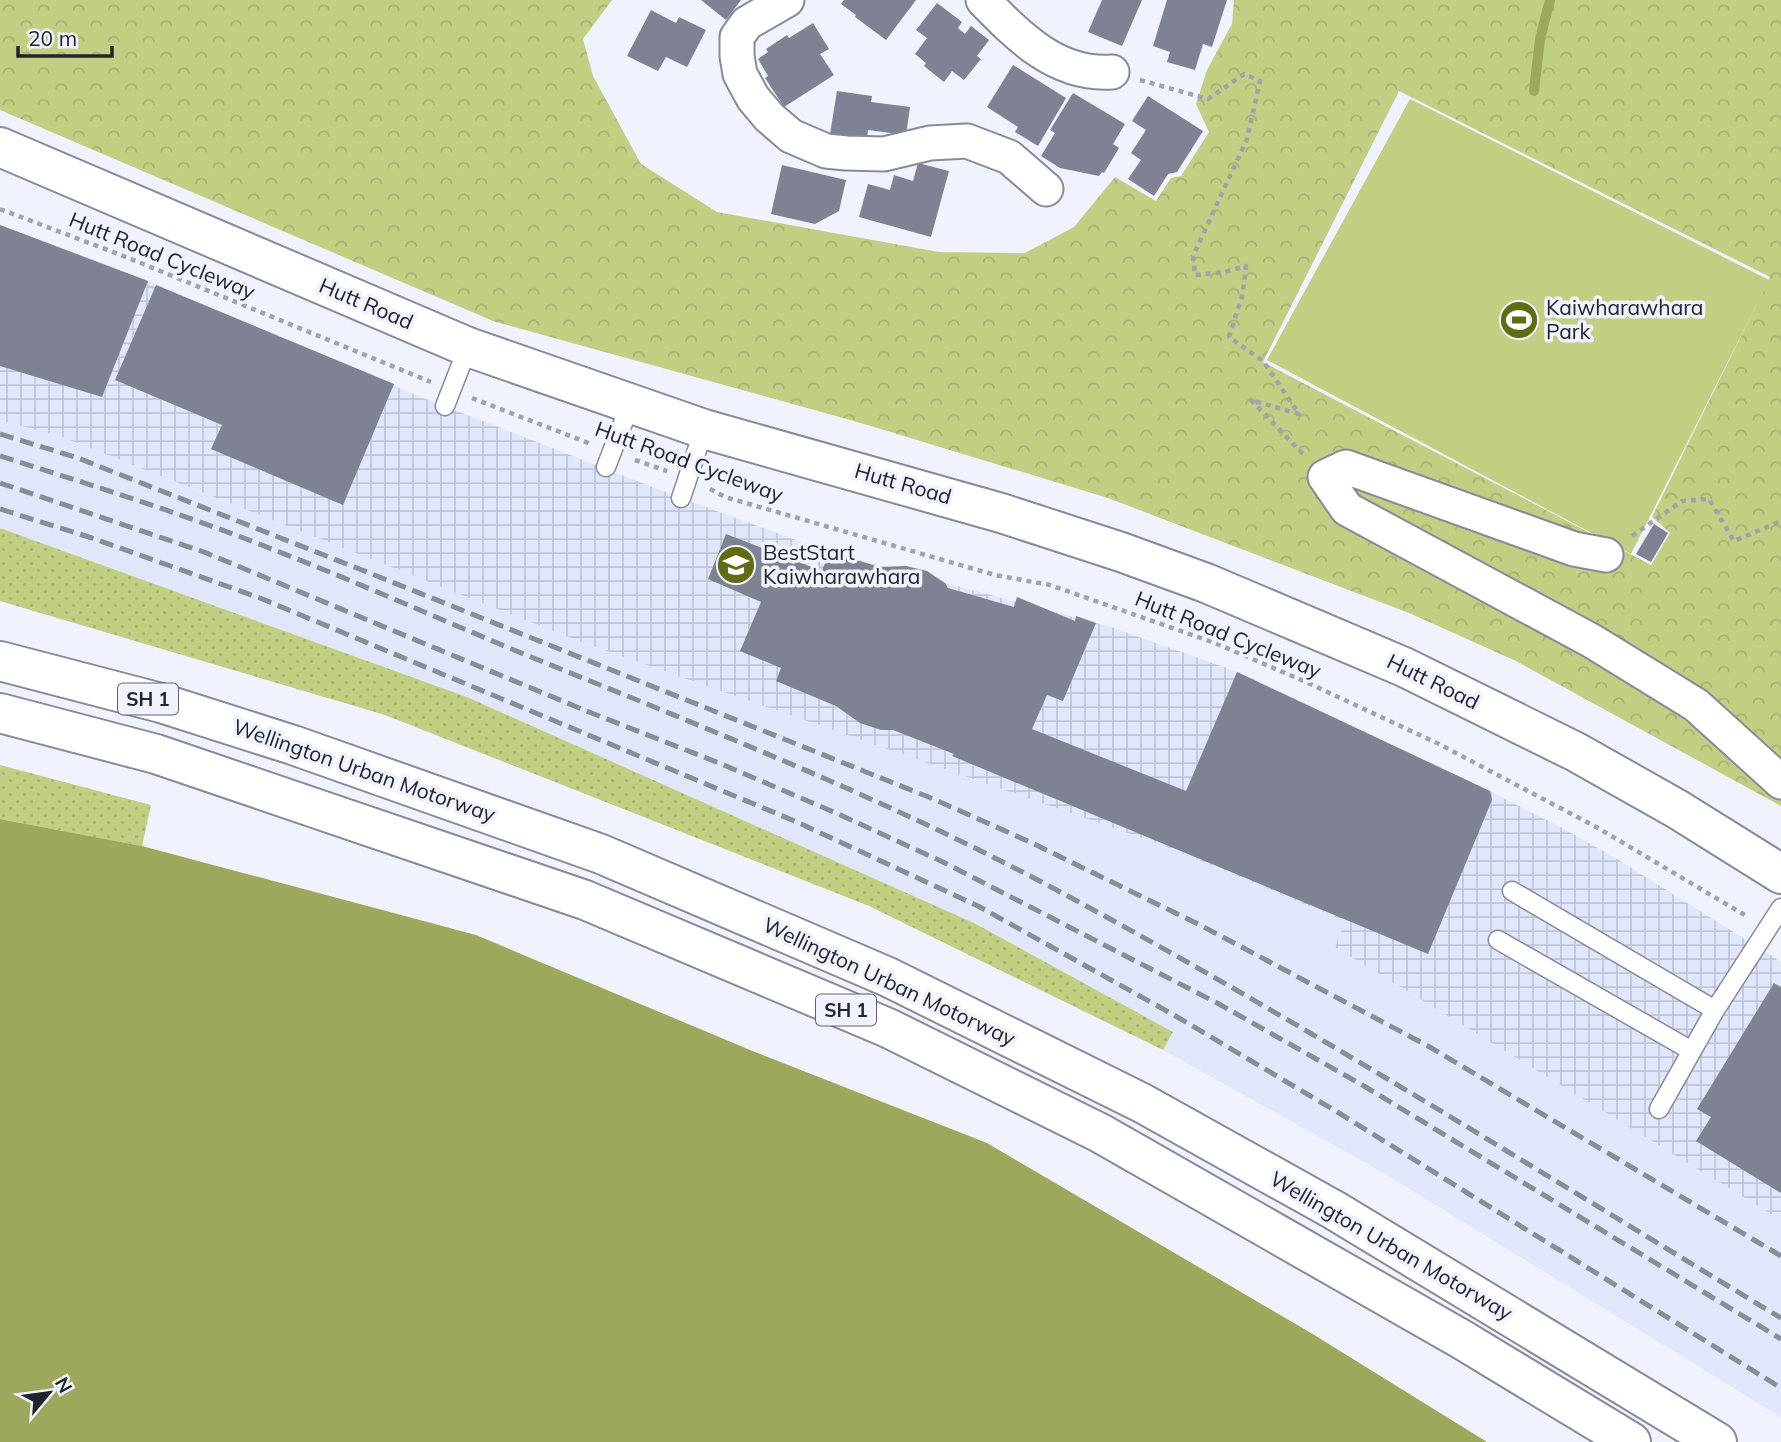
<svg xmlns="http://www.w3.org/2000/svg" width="1781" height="1442" viewBox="0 0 1781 1442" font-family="Mulish,sans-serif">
  <defs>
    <pattern id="industrial-grid" width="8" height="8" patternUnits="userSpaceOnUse" patternTransform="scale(1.75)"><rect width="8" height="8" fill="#e1e6fb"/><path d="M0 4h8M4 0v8" fill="none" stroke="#c1c5d7"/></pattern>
    <pattern id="grass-dots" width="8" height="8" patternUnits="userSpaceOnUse" patternTransform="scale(1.75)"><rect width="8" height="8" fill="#c1cf83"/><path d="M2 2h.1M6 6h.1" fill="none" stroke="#a6b271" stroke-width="1.8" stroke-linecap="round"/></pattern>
    <pattern id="forest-crowns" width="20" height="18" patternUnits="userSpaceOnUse" patternTransform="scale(1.75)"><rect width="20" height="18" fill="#c1cf83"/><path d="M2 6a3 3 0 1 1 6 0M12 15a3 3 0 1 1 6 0" fill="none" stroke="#a6b271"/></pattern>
  </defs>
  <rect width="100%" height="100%" fill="#f0f2fe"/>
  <path fill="#e1e6fb" d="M0 420 62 437 581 642 1165 846 1346 921 1335 947 1781 1220V1417L1377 1169 1163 1050 1173 1033 974 923 467 697 0 528Z"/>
  <path fill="url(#industrial-grid)" d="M0 225 148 281 411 393 681 498 829 552 1111 627 1241 673 1490 791 1566 830 1614 857 1781 962V1220L1335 947 1345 921 1165 846 581 642 62 437 0 420Z"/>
  <path fill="url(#grass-dots)" d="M0 528 467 697 974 923 1173 1032 1163 1050 869 906 385 715 0 601Z
    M0 765 151 805 142 846 0 819Z"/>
  <path fill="url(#forest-crowns)" fill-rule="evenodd" d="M0 0H612L583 39 593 76 641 164 717 212 939 252 1025 253 1074 227 1115 177 1156 201 1171 178 1181 176 1209 132 1196 104 1207 70 1232 24 1234 0H1781V806L1516 661 1409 613 1108 498 861 423 493 321 0 110ZM1399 91 1770 277 1652 517 1670 533 1651 565 1263 362Z"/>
  <path fill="#c1cf83" d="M1410 99 1769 280 1631 554 1267 360Z"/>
  <path fill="#9ca95c" d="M0 819 142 846 476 935 750 1050 987 1143 1311 1333 1487 1442H0Z"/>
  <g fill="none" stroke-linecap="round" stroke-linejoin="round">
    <path stroke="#9ca95c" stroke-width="10" d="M1534 91 1540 39 1550 0"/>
  </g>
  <path fill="#7f8293" d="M701 0H741L726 20Z
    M844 0H916L886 40 855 17 856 15 841 4Z
    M1102 0H1142L1122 46 1088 32Z
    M1167 0H1227L1212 47 1203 44 1195 70 1167 62 1170 52 1153 46Z
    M937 3 962 22 958 28 965 34 971 26 989 40 977 56 981 59 964 80 952 71 944 82 924 66 926 63 915 54 927 38 916 30Z
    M651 10 676 23 679 17 706 30 687 67 666 57 658 71 627 56Z
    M813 23 829 49 820 54 834 75 784 107 765 78 768 76 758 59 768 52 766 49 787 35 789 38Z
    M1013 65 1066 98 1038 146 1015 132 1018 127 987 107Z
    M837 91 872 96 871 102 910 107 906 135 868 130 867 139 830 134Z
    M1073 93 1125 124 1113 144 1119 148 1104 173 1102 172 1099 176 1060 168 1041 156 1055 133 1050 130Z
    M1148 96 1203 131 1177 172 1168 174 1154 196 1128 179 1141 160 1131 153 1146 130 1132 121Z
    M918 163 949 171 931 237 859 217 868 184 890 190 894 175 913 181Z
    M782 165 846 180 839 211 815 224 771 214Z
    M0 225 148 281 102 397 0 366Z
    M156 285 394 384 343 505 211 449 222 425 115 380Z
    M1654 524 1668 533 1651 562 1636 554Z
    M726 534 822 571 829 552 880 567 906 566 927 571 945 583 948 588 1014 607 1017 597 1075 621 1076 616 1096 623 1063 701 1047 695 1032 729 1186 791 1237 672 1490 791 1492 800 1428 954 952 756 954 754 893 730H881L860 723 836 706 776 681 781 668 740 651 761 602 708 579Z
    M1774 983 1781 987V1193L1696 1141 1711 1117 1697 1109Z"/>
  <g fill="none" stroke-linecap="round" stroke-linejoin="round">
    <g stroke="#868a9b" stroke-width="21">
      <path id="service" d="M445 406 468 347
        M606 467 630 405
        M681 498 704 429
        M1512 891 1715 1010
        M1498 940 1692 1051
        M1659 1109 1715 1010 1781 908"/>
    </g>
    <g stroke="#868a9b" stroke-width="37">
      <path id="minor" d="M787 0 747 23 737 37V56L740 74 753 98 769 117 791 136 826 151 846 153 884 154 930 143 967 141 1009 157 1046 189
        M983 0C1019 37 1057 76 1112 72
        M1606 555 1574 549 1346 467 1325 477 1347 509 1592 641 1696 705 1781 782"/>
    </g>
    <g stroke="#868a9b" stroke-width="42">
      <path id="primary" d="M0 147 468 347 704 429 1001 513 1121 552 1206 583 1404 667 1576 752 1677 809 1781 874"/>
    </g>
    <g stroke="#868a9b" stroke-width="42">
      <path id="motorway" d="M0 661 161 703 293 745 601 854 888 977 1142 1103 1334 1210 1717 1442
        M0 713 156 754 585 900 888 1028 1100 1133 1461 1339 1631 1442"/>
    </g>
    <path stroke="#a0a2ac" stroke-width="4.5" stroke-dasharray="5 5" stroke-linecap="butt" d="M1140 80 1208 99 1244 74 1260 81 1247 139 1193 256 1195 275 1225 272 1246 266 1243 293 1229 337 1263 361 1299 414 1251 400 1305 456
      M0 209 126 257 431 382
      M472 398 591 444
      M635 460 667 471
      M710 489 725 497 995 575 1050 585 1215 643 1306 682 1439 744 1598 828 1748 917
      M1632 536 1682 501 1709 499 1734 541 1781 521"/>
    <use href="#service" stroke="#fff" stroke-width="18"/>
    <use href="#minor" stroke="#fff" stroke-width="33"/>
    <use href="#primary" stroke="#fff" stroke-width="38"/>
    <use href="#motorway" stroke="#fff" stroke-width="38"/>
    <path stroke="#8b8d96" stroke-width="5" stroke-dasharray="14 7" stroke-linecap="butt" d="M0 434 78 458 372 574 931 798 1030 842 1202 926 1428 1046 1781 1256
      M0 456C98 487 196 518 292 557 376 590 457 627 541 661 713 731 886 799 1051 887 1300 1020 1539 1172 1781 1318
      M0 483 204 552 589 712 719 763 836 813 943 862 1219 1004 1364 1086 1781 1339
      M0 509 92 538 260 598 797 822 978 906 1174 1015 1339 1113 1781 1388"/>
  </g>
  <defs>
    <g id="stadium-disc" transform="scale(2.0125)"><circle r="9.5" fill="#606b12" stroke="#f0f2fe"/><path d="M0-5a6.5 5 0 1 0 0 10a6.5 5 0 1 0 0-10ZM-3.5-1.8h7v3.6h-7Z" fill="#fff"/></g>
    <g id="school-disc" transform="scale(2.0125)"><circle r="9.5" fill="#606b12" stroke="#f0f2fe"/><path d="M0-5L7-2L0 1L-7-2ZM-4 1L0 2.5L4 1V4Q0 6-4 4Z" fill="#fff"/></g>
  </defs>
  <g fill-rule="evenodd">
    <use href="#stadium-disc" x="1519" y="320"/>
    <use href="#school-disc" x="736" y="565"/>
  </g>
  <g text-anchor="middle" stroke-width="7" stroke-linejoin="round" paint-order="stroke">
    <g fill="#f0f2fe" stroke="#60626a" stroke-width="2">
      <rect x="118" y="683.5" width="60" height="31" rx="5"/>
      <rect x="816" y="994.5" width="60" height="31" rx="5"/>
    </g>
    <g font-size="19" font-weight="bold" fill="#22242b">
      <text x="148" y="706">SH 1</text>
      <text x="846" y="1017">SH 1</text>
    </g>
    <g font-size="21" fill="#22242b" stroke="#f0f2fe">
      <text transform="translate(162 256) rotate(22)" y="7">Hutt Road Cycleway</text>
      <text transform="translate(366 304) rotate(23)" y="7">Hutt Road</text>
      <text transform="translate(689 462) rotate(20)" y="7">Hutt Road Cycleway</text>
      <text transform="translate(903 484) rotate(16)" y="7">Hutt Road</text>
      <text transform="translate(1228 635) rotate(22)" y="7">Hutt Road Cycleway</text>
      <text transform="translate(1433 682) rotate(26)" y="7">Hutt Road</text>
      <text transform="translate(364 771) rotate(19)" y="7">Wellington Urban Motorway</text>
      <text transform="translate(889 982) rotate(25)" y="7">Wellington Urban Motorway</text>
      <text transform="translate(1391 1246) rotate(30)" y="7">Wellington Urban Motorway</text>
    </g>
    <g font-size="21" fill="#22242b" stroke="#f0f2fe" text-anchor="start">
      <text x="1546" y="315">Kaiwharawhara<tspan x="1546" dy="24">Park</tspan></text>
      <text x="763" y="560">BestStart<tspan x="763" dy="24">Kaiwharawhara</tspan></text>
    </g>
  </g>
  <g transform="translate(49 1393) rotate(61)" stroke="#f0f2fe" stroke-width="5" paint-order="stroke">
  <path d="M0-5L12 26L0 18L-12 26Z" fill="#22242b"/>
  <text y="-10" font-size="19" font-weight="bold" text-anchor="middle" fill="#22242b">N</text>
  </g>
  <path d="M18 46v10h94v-10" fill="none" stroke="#22242b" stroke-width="3.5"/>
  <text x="28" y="46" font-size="21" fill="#22242b" stroke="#f0f2fe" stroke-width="5" paint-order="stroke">20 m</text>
</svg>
